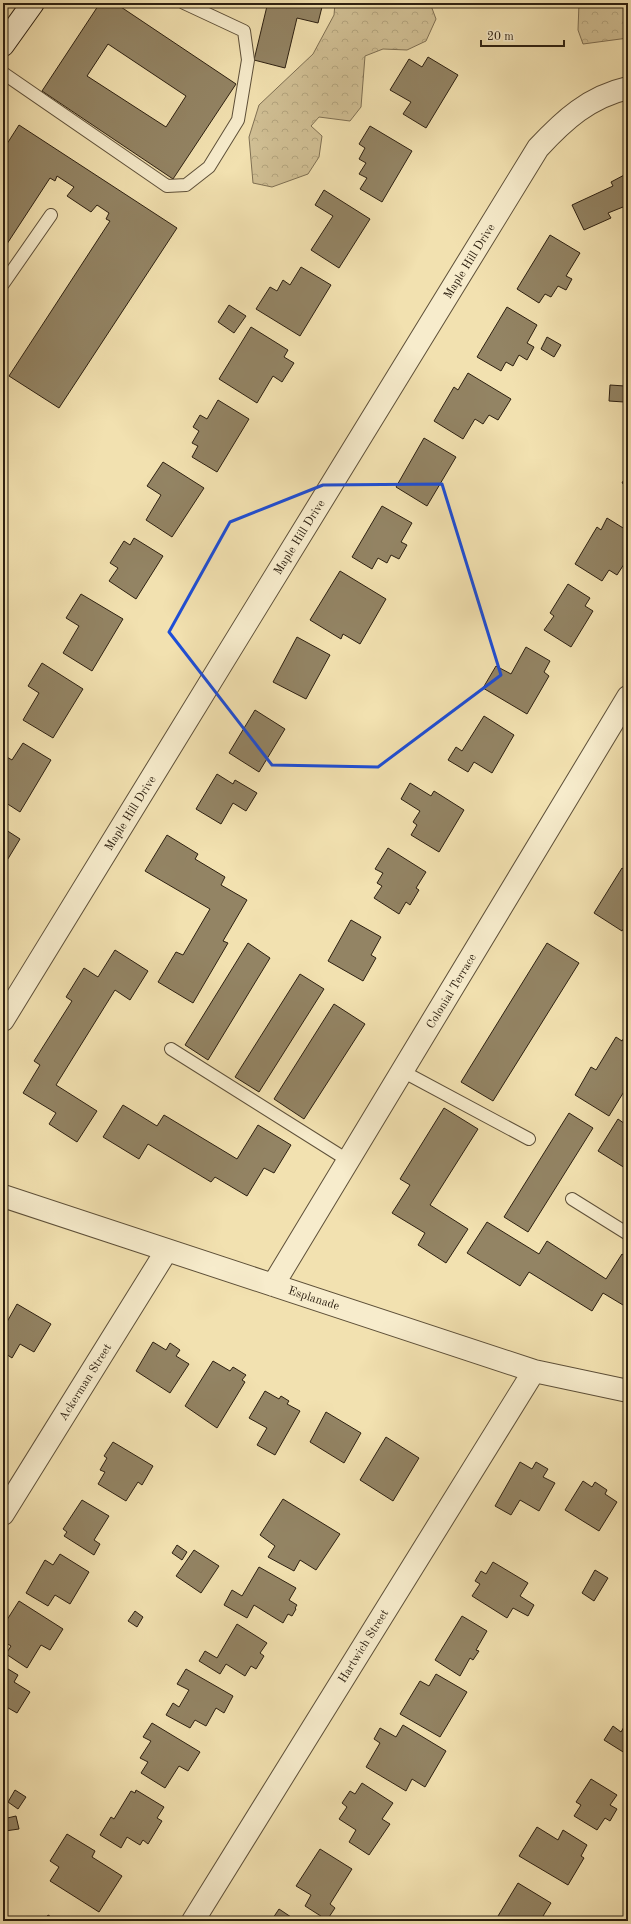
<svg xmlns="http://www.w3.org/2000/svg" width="631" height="1924" viewBox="0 0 631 1924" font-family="'Old Standard TT',serif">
  <defs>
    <pattern id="forest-crowns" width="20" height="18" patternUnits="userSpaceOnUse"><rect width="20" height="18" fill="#d1c095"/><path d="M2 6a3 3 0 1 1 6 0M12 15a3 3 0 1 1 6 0" fill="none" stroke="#b4a57f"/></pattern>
  </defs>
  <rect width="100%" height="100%" fill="#f2e1b0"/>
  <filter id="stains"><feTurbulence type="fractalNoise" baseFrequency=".005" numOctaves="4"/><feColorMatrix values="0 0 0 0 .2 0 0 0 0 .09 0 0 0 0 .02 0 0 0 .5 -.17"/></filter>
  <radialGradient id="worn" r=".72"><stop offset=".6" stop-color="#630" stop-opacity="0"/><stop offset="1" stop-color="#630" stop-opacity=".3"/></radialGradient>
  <path fill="url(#forest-crowns)" stroke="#7f7053" d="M335 3H430L436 19 426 41 407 50 383 49 365 56 361 107 350 121 319 117 311 126 322 136 319 157 308 174 272 187 253 183 249 137 259 105 313 54 334 15Z
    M579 3H628V38L583 44 578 30Z"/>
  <path fill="#938464" stroke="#2d2011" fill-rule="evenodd" d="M100 3H115L236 84 173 179 42 91ZM108 44 186 96 166 127 87 76Z
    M255 3H323L318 23 297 18 285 68 254 60 267 6Z
    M428 57 458 75 426 128 403 114 411 102 390 90 409 59 422 67Z
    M19 125 177 228 59 408 9 376 110 221 106 219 109 213 97 205 91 212 67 196 74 187 57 176 55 181 50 178 3 250V150Z
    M370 126 412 151 382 202 360 189 367 178 359 174 366 163 359 159 365 148 359 144Z
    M628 173V213L626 214 623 207 608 213 611 218 584 230 572 205 613 186 611 182Z
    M324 190 370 219 339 268 311 250 333 216 315 205Z
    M550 235 580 253 566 276 572 279 566 290 558 286 551 297 545 294 539 303 517 289Z
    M301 267 331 285 300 336 256 309 270 287 277 291 283 280 290 285Z
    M229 305 246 316 234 333 218 322Z
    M507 307 537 325 527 343 534 347 527 360 519 355 513 366 506 362 501 371 477 357Z
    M251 327 288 350 284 357 294 363 282 382 273 376 257 403 219 379Z
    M547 337 561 345 554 357 541 349Z
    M468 373 511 399 498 420 489 415 483 424 475 419 463 439 434 421 454 387 458 390Z
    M610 385 625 386 624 402 609 401Z
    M218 400 249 419 217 472 192 457 198 446 192 443 199 431 193 427 200 415 207 419Z
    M424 438 456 457 427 506 396 487Z
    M163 462 204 488 172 537 146 520 161 495 147 486Z
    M628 473V486L622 483Z
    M382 506 412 523 401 542 407 545 399 559 391 555 387 563 378 558 372 569 352 557Z
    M607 518 628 531V549L624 556 628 558 617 575 609 570 602 581 575 564 597 527 601 530Z
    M134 538 163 556 136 599 109 581 118 568 110 563 124 541 130 545Z
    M340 571 386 599 360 644 343 634 341 639 310 620Z
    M568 584 590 598 585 606 593 611 571 647 544 630 554 616 550 613Z
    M81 594 123 619 92 671 63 653 79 626 66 618Z
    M297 637 330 655 306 699 273 682Z
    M526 647 550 661 544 672 549 676 527 714 483 688 496 666 511 674Z
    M42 663 83 689 53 738 23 720 39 693 28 686Z
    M255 710 285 729 259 772 229 753Z
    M484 716 514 735 492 773 474 762 468 772 448 760 456 747 462 751Z
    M23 743 51 760 20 812 3 801V759L5 756 12 760Z
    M217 774 233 784 235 780 257 793 246 811 233 803 221 824 196 809Z
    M410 783 431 796 434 791 464 810 439 852 411 835 417 825 413 822 420 811 401 799Z
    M3 828 20 839 3 867Z
    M167 835 198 854 195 859 225 877 221 885 247 900 223 941 228 943 193 1003 158 982 176 952 183 955 210 909 145 871Z
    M388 848 426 872 416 888 419 890 410 905 406 902 399 914 374 898 382 886 377 883 383 873 375 869Z
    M622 868 628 872V921L622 931 594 913Z
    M351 920 381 937 371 955 376 958 363 981 328 961Z
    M248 943 270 958 208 1060 185 1045Z
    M547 943 579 963 493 1101 461 1082Z
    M115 950 148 971 130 1000 115 990 56 1085 97 1111 77 1142 49 1124 56 1113 23 1093 40 1065 34 1061 72 1001 66 997 84 968 98 977Z
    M300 974 324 989 259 1092 235 1077Z
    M334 1004 365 1024 304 1119 274 1099Z
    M628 1031V1085L609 1116 575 1095 591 1067 596 1070 616 1037 622 1041Z
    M123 1105 157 1126 164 1115 237 1159 258 1125 291 1145 274 1173 264 1168 247 1196 215 1177 211 1182 148 1144 139 1159 103 1137Z
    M444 1108 478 1129 430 1205 468 1229 446 1263 418 1245 425 1233 392 1213 410 1185 400 1179Z
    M569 1113 593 1128 528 1232 504 1217Z
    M618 1119 628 1126V1165H627L625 1168 598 1151Z
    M487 1222 539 1254 547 1241 606 1279 622 1254 628 1258V1308L603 1293 592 1311 529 1272 520 1286 467 1253Z
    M17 1304 51 1324 34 1352 20 1344 12 1358 3 1352V1329Z
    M153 1342 166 1350 170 1343 180 1350 176 1356 189 1364 170 1393 136 1371Z
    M213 1361 230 1371 233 1367 246 1375 242 1380 245 1382 217 1428 185 1406Z
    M265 1391 279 1399 281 1396 289 1401 287 1404 300 1411 275 1455 257 1445 267 1428 249 1418Z
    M326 1412 361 1433 344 1463 310 1442Z
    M386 1437 419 1458 393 1501 360 1480Z
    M113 1442 153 1466 142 1485 138 1482 126 1501 98 1484 105 1472 100 1470 107 1458 104 1456Z
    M520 1462 532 1469 536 1462 548 1469 543 1477 555 1483 539 1511 520 1500 511 1515 495 1506Z
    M583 1481 592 1487 595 1482 607 1490 605 1494 617 1502 599 1531 565 1510Z
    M283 1499 340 1534 316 1570 300 1560 294 1571 268 1557 275 1546 260 1535Z
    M82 1500 109 1516 94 1540 100 1544 94 1555 64 1536 67 1532 63 1529Z
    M177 1545 187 1552 182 1560 172 1553Z
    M194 1550 219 1566 201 1593 176 1576Z
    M60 1554 89 1572 70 1604 55 1595 48 1606 26 1593 45 1560 53 1565Z
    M493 1562 528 1583 520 1596 534 1605 528 1616 513 1608 507 1618 472 1596 480 1584 475 1581 481 1571 486 1574Z
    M259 1567 296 1588 289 1600 297 1605 295 1608 296 1609 292 1616 288 1614 283 1623 254 1605 247 1618 224 1605 232 1590 242 1596Z
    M595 1570 608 1578 594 1601 582 1593Z
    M19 1601 63 1629 50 1650 41 1645 27 1668 6 1654 11 1646 3 1641V1626Z
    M135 1611 143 1617 137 1627 128 1621Z
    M462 1616 487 1631 476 1650 479 1651 473 1660 470 1658 460 1676 435 1660Z
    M237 1624 267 1643 260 1653 264 1656 256 1669 251 1666 245 1676 226 1664 220 1674 199 1661 205 1651 217 1658Z
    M3 1666 18 1675 14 1682 30 1692 17 1713 3 1705Z
    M186 1669 233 1696 224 1713 216 1708 206 1726 195 1720 190 1728 166 1715 173 1703 179 1707 189 1690 177 1684Z
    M436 1674 467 1692 440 1737 400 1714 420 1681 429 1686Z
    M628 1720V1755L604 1740 613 1726 621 1732Z
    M152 1723 200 1752 188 1771 179 1766 165 1788 141 1773 148 1762 140 1758 151 1741 143 1737Z
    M403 1725 446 1751 425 1787 412 1779 406 1791 366 1767 380 1743 374 1739 380 1728 396 1737Z
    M591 1779 617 1795 610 1805 617 1809 610 1821 605 1818 597 1830 574 1816 581 1805 576 1802Z
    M362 1783 393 1803 382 1819 390 1824 369 1855 349 1842 356 1830 339 1819 347 1807 342 1803 350 1791 355 1794Z
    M15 1790 26 1797 18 1809 8 1802Z
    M136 1790 164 1807 157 1818 162 1821 148 1844 143 1840 140 1845 127 1837 121 1848 100 1835 111 1817 114 1819 131 1791 135 1793Z
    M16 1816 19 1829 5 1831 3 1819Z
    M537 1827 558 1840 563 1830 587 1845 581 1856 584 1858 568 1885 519 1856Z
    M67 1834 95 1851 92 1857 122 1876 99 1912 50 1881 59 1867 50 1861Z
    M320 1849 352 1869 330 1904 335 1908 327 1920 305 1906 311 1895 296 1886Z
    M518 1883 551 1903 540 1921H495Z
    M279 1909 297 1921H271Z
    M48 1915 58 1921H44Z"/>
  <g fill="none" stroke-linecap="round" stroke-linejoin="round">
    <g stroke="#5e5039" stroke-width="14">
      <path id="lane" d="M3 73 167 186 186 185 209 167 238 120 248 60 244 31 184 3
        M3 284 51 215
        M171 1049 349 1161
        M402 1071 529 1139
        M572 1199 628 1234"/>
    </g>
    <g stroke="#5e5039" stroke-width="24">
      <path id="street" d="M3 1020 538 148C564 120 589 97 628 88
        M3 1196 534 1371 628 1391
        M273 1285 628 697
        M3 1514 167 1250
        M193 1921 534 1371"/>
    </g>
    <g stroke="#2d2011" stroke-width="24">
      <path id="secondary" d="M3 45 33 3"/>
    </g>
    <use href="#lane" stroke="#f7eccc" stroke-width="12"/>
    <use href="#street" stroke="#f7eccc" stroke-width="22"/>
    <use href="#secondary" stroke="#f7eccc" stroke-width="22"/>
  </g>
  <path fill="none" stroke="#1d4ed8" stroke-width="3" stroke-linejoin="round" d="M442 484 501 675 378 767 272 765 169 632 230 522 323 485Z"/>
  <g text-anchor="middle" stroke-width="4" stroke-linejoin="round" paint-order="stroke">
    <g font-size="12" fill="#2d2011" stroke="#f7eccc">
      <text transform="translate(469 261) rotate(-58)" y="4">Maple Hill Drive</text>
      <text transform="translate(299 537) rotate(-58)" y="4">Maple Hill Drive</text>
      <text transform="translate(130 813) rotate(-58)" y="4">Maple Hill Drive</text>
      <text transform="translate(451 991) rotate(-59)" y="4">Colonial Terrace</text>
      <text transform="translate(314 1298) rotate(18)" y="4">Esplanade</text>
      <text transform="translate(85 1382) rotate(-58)" y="4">Ackerman Street</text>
      <text transform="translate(363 1646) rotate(-58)" y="4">Hartwich Street</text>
    </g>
  </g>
  <rect width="631" height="1924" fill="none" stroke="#f2e1b0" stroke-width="16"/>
  <rect x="4" y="4" width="623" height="1916" fill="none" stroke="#2d2011" stroke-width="2"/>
  <rect x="8" y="8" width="615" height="1908" fill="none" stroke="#2d2011"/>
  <path d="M481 40v6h83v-6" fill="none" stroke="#2d2011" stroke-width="2"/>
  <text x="487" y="40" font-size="12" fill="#2d2011" stroke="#f7eccc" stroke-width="3" paint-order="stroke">20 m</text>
  <rect width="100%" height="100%" filter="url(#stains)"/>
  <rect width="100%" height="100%" fill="url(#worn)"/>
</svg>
